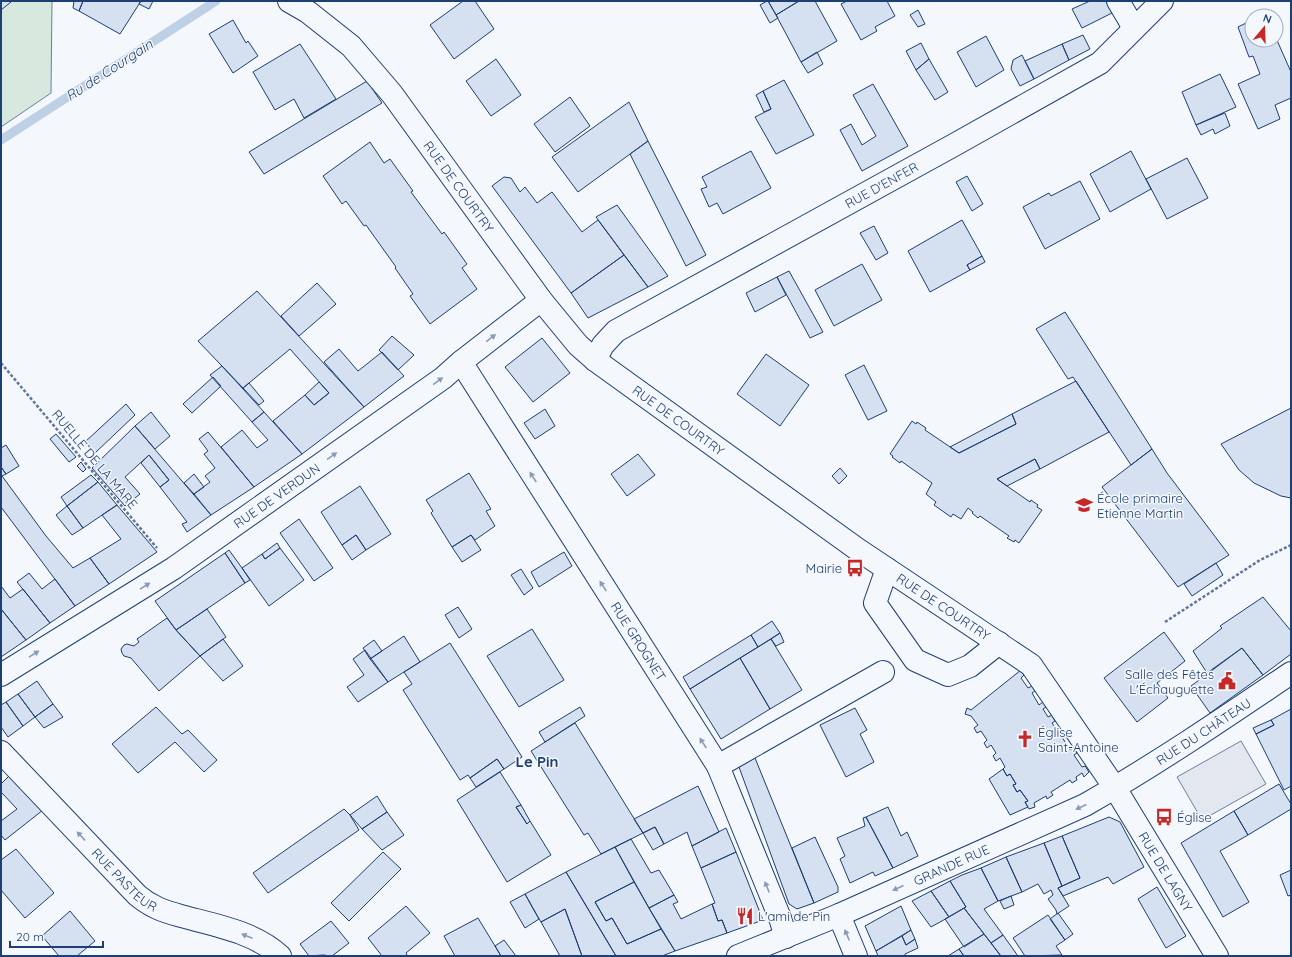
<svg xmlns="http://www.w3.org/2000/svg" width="1292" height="957" viewBox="0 0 1292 957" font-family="Quicksand,sans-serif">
  <rect width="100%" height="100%" fill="#f4f7fb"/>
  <path fill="#d7e8df" stroke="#687fa3" d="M1 1H52L51 93 1 127Z"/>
  <path fill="#e3e8f0" stroke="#687fa3" d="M1241 741 1266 784 1202 820 1177 777Z"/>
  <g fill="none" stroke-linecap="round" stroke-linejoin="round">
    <path stroke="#bed0e5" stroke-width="9" d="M1 140 216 1"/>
  </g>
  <path fill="#d5e0f0" stroke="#1d3f73" d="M1 1H11V2L1 10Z
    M74 1H83L79 11 73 8Z
    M83 1H141L120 34 79 11Z
    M141 1H153L149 9 139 4Z
    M463 1H475L494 29 454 59 430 25Z
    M767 1H768L778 18 770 23 760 5Z
    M768 1H799L776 15Z
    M799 1H815L837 41 801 62 776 15Z
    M847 1H887L895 16 875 27 877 31 861 40 841 4Z
    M1090 1H1106L1112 13 1082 28 1072 9Z
    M918 10 925 24 918 27 910 15Z
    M233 20 246 43 248 41 258 56 233 73 209 34Z
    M1252 20V40H1276V38L1291 72V98L1275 105 1280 119 1258 129 1238 84 1260 74 1253 56 1249 57 1238 27Z
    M1083 35 1090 49 1069 60 1062 44Z
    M986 36 1004 70 976 87 957 52Z
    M921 43 929 59 916 70 906 51Z
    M300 44 336 99 304 118 294 99 275 110 253 72Z
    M1062 44 1069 60 1034 79 1025 61Z
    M817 52 823 64 808 73 801 62Z
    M1022 55 1034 79 1020 86 1011 69 1013 60Z
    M496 59 521 95 491 116 466 81Z
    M929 59 948 92 935 100 916 70Z
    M1220 74 1236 107 1196 125 1182 92Z
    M784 80 814 135 776 154 755 117 771 109 763 91Z
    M367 81 382 103 264 174 249 152Z
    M873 84 908 146 862 171 840 130 851 124 862 145 876 136 853 95Z
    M763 91 771 109 764 112 756 95Z
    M570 97 590 126 555 152 534 124Z
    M629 102 648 141 578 192 552 157Z
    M1225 113 1230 126 1215 134 1213 129 1201 135 1196 125Z
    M648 141 706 255 686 266 630 154Z
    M370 142 384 163 390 159 413 191 411 192 442 234 444 232 467 264 462 268 477 289 430 324 410 296 413 294 395 268 396 267 366 225 364 226 346 201 342 204 323 176Z
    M751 151 771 188 723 214 717 203 709 207 701 189 707 187 702 177Z
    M1131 151 1151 189 1110 212 1090 174Z
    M1187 158 1208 198 1167 219 1146 179Z
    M967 176 983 204 972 211 956 182Z
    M504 177 511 178 520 192 525 187 537 203 552 192 582 232 598 220 624 255 571 293 492 186Z
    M1080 181 1100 219 1045 249 1023 207 1049 193 1051 196Z
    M617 205 668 276 648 287 596 217Z
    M962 220 982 256 967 265 970 270 930 292 908 251Z
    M874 226 888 253 876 260 860 233Z
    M624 255 648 287 588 318 571 293Z
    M982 256 985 262 970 270 967 265Z
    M862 264 882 300 834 326 815 290Z
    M789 271 823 332 810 338 777 277Z
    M777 277 786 295 755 312 746 293Z
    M317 283 336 304 299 336 281 316Z
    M257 291 364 407 302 454 273 421 305 395 314 405 329 393 290 349 243 388 198 341Z
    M1065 312 1152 449 1131 465 1073 377 1068 379 1036 329Z
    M392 336 414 355 398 370 379 350Z
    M542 338 570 373 533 402 505 367Z
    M339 349 358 371 382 352 404 376 364 407 324 362Z
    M766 354 809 385 780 426 737 394Z
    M864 365 887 411 868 420 845 375Z
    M222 366 264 412 252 422 210 375Z
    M213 377 221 386 192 413 183 404Z
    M1076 381 1109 432 1040 469 1035 459 997 479 1030 502 1031 500 1038 505 1037 507 1042 510 1019 543 1015 540 1014 542 1007 538 1009 536 980 516 978 518 972 513 973 512 968 508 961 519 953 514 951 517 934 505 936 502 926 494 932 483 901 461 900 463 892 457 893 456 890 454 912 421 916 424 917 422 926 428 925 430 959 453 1016 424 1012 414Z
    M319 382 329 393 314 405 305 395Z
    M249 383 264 401 259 405 243 388Z
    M126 404 135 415 95 453 85 442Z
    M1291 408V498L1281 496 1254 483 1239 470 1221 444Z
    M545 409 555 426 535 439 524 423Z
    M151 412 170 436 155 449 135 426Z
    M264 412 302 454 254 487 221 447 242 430 257 448 268 440 252 422Z
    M1012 414 1016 424 959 453 950 447Z
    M135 426 211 515 187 532 182 524 187 522 160 487 169 480 149 455 125 477 140 494 125 506 92 468Z
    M208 432 254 487 211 515 194 494 210 482 205 476 215 468 204 454 208 451 199 439Z
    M56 434 76 457 69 462 50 439Z
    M6 445 19 466 6 474 1 467V448Z
    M1152 449 1167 473 1229 555 1178 587 1102 487Z
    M638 454 655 475 627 496 611 474Z
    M149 455 169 480 160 487 141 463Z
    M1035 459 1040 469 1007 486 997 479Z
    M81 462 86 469 83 472 77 466Z
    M1 467 6 474 2 476 46 536 73 568 90 558 109 584 75 606 1 507Z
    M840 468 847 476 839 484 832 476Z
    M469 473 491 509 486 511 495 526 475 540 471 535 452 547 431 513 433 511 426 500Z
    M194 474 204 487 194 494 184 483Z
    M91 475 98 482 67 506 61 497Z
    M98 482 117 505 83 528 67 506Z
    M360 486 391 534 366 550 356 535 342 545 321 512Z
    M117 505 157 552 109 584 90 558 121 539 102 515Z
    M67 506 83 528 72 535 56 515Z
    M299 519 333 568 314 581 280 533Z
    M356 535 366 550 352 560 342 545Z
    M471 535 481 550 462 562 452 547Z
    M277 543 280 548 265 559 262 554Z
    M280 548 304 580 269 606 242 568 262 554 265 559Z
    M229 550 242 568 250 580 245 583 225 553Z
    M564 552 572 566 539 587 531 572Z
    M225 553 245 583 176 630 155 601Z
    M1216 563 1223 575 1192 596 1184 584Z
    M521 569 533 588 524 595 511 575Z
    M29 573 42 589 55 579 75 606 50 623 17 582Z
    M1 586 10 598 23 589 50 623 26 640 1 609Z
    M1263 597 1291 631V654L1263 675 1242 648 1207 673 1193 651 1222 628 1220 626Z
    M458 607 472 629 459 638 445 615Z
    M1 609 26 640 1 657Z
    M207 609 226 637 200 656 176 630Z
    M167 618 176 630 200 656 159 691 131 658 124 656 122 653 121 649 124 645 127 644 134 646 139 642 137 639Z
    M772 621 780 633 758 647 751 635Z
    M532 629 564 680 519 707 487 656Z
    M1164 632 1185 661 1157 683 1168 698 1137 722 1104 678Z
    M780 633 784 642 776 646 771 639Z
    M751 635 758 647 690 689 683 677Z
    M404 636 420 662 388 682 370 659Z
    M223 639 243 666 223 681 200 656Z
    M771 639 802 690 770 709 740 658Z
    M374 640 382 651 370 659 363 648Z
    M450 643 522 757 504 769 497 759 470 778 468 775 460 780 403 690 412 684 404 672Z
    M1242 648 1263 675 1210 713 1191 686Z
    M365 650 388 682 358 702 347 687 364 675 353 659Z
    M740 658 770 709 721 739 690 689Z
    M1021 670 1024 675 1021 678 1028 688 1032 686 1035 691 1032 693 1039 705 1043 702 1046 707 1043 709 1048 717 1052 715 1055 721 1052 723 1058 732 1061 729 1065 736 1062 737 1070 750 1073 748 1077 753 1074 755 1082 767 1085 766 1089 772 1084 777 1082 773 1076 777 1077 780 1072 783 1070 780 1051 792 1053 795 1047 799 1046 796 1034 803 1035 807 1029 809 1025 802 1028 801 1020 790 1017 792 1013 785 1016 784 1010 774 1007 776 1003 769 1005 767 1000 758 996 761 993 756 996 753 991 745 987 748 984 743 987 740 981 731 977 733 974 728 978 725 971 716 965 714 967 708 971 710Z
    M37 681 53 704 35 717 18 694Z
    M18 694 35 717 23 726 6 702Z
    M6 702 23 726 8 737 1 727V705Z
    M53 704 63 717 44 728 35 717Z
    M156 707 182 734 188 730 217 760 204 772 175 742 138 773 112 744Z
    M580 707 585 716 545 742 539 732Z
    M855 708 867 730 860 734 874 762 846 777 820 725Z
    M1291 709V786L1284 790 1256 734 1274 725 1271 720Z
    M1271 720 1274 725 1256 734 1253 728Z
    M575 723 643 833 601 854 588 833 584 835 531 751Z
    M755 758 814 903 797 909 789 904 739 767Z
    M497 759 504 769 476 787 470 778Z
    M1003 769 1007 776 1010 774 1016 784 1013 785 1017 792 1020 790 1028 801 1025 802 1028 807 1010 815 989 779Z
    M500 772 521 805 516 807 527 824 530 821 551 855 507 882 457 800Z
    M9 776 43 810 5 840 1 835V821L17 809 1 792V784Z
    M1279 784 1291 804V809L1248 835 1234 811Z
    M698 786 719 832 692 846 687 832 664 844 655 827 643 833 634 819Z
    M377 796 387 812 362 829 350 815Z
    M521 805 530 821 527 824 516 807Z
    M888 807 901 836 907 832 918 856 893 868 866 817Z
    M344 809 350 815 359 830 268 893 253 873Z
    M1234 811 1248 835 1220 851 1249 902 1223 917 1181 843Z
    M387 812 404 835 382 850 362 829Z
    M866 817 893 868 875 876 873 872 850 883 840 859 845 856 837 838 865 826 863 818Z
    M1109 817 1120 822 1144 867 1113 884 1108 877 1063 896 1058 888 1080 878 1062 836Z
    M655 827 664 844 653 850 643 833Z
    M726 828 736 852 701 868 692 846Z
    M1062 836 1080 878 1062 886 1044 843Z
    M815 837 838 887V892L814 903 792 848Z
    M631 839 651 873 659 870 674 895 649 908 615 847Z
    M1044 843 1062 886 1058 888 1069 906 1057 914 1056 910 1048 899 1053 895 1051 890 1044 894 1038 884 1022 892 1006 857Z
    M615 847 634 882 595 902 606 921 612 918 627 944 661 929 675 951 662 956H616L566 872Z
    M16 849 54 893 25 918 1 890V860Z
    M383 852 401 869 349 921 331 903Z
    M736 852 763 920 727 933 722 920 718 921 712 904 715 903 701 868Z
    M1006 857 1022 892 998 901 981 868Z
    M981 868 998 901 984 909 1003 935 991 943 964 908 966 907 950 881 962 875Z
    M1291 870V895L1288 896 1280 875Z
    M566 872 616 956H582L565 909 541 922 539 919 525 894Z
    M950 881 966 907 949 917 931 891Z
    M634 882 661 929 627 944 612 918 606 921 595 902Z
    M1157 887 1186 936 1166 948 1138 899Z
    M931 891 949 917 931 927 912 901Z
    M525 894 539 919 525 928 510 902Z
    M674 895 678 902 673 904 681 919 712 904 718 921 722 920 727 933 675 951 649 908Z
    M1011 896 1014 905 1004 909 1000 901Z
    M406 906 430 933 406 953 407 955 405 956H382L368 938Z
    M901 906 911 930 876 951 865 926Z
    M964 908 984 934 964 947 945 919Z
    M565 909 582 956H560L541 922Z
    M70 911 95 941 77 956H59L42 936Z
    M1058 913 1073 934 1065 940 1050 919Z
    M1048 915 1065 940 1056 946 1062 955 1025 956 1013 938Z
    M478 918 495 946 501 956H455L444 936Z
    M331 921 349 943 332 956 323 955 309 956 300 944Z
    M911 930 915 939 906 945 902 936Z
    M984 934 1000 955 999 956H964L959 949Z
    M1003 935 1018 956H1001L991 943Z
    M902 936 906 945 915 939 918 948 905 954V956H878L876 951Z
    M504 940 516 956H501L495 946Z
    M959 949 964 956H948Z"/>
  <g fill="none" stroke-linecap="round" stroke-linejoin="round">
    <g stroke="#1d3f73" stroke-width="24">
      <g id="minor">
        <path id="s1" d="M289 1 308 12 351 46 392 94 541 300 578 345 595 360 857 549 1031 665 1115 788 1217 956"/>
        <path d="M1118 1 1134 28"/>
        <path id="s2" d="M595 360 603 345 616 331 954 145 1100 63 1162 1"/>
        <path id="s3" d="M461 362 718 766 780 918 786 937"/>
        <path d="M887 569 875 603 915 660 948 675 970 666 999 643"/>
        <path id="s4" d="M1 675 174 568 443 378 461 362 541 300"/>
        <path id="s5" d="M1 752 137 895C151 907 163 911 181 916 214 925 255 932 280 956"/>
        <path d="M718 766 883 672"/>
        <path d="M839 915 856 956"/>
        <path id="s6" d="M738 956 839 915 1085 805C1155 765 1223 719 1291 673"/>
      </g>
    </g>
    <path stroke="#5e769c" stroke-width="2.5" stroke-dasharray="3 2" stroke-linecap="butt" d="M1 363 157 548
      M1165 622 1260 560 1291 545"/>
    <use href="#minor" stroke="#f4f7fb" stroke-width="22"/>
  </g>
  <defs><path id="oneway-solid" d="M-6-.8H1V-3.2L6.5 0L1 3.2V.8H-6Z"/></defs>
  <g fill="#889bb7">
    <use href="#oneway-solid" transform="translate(491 338) rotate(-38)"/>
    <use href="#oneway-solid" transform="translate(438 381) rotate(-36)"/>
    <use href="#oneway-solid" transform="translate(332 456) rotate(-35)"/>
    <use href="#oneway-solid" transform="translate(533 477) rotate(-123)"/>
    <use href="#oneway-solid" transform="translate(145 586) rotate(-32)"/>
    <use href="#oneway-solid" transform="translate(603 586) rotate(-123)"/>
    <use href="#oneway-solid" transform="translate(34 654) rotate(-32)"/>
    <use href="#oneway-solid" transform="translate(703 743) rotate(-123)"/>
    <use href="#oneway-solid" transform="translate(1081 807) rotate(155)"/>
    <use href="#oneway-solid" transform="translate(81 836) rotate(-133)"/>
    <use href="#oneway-solid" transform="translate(767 887) rotate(-112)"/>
    <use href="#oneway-solid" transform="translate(898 888) rotate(156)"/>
    <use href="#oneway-solid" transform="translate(847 935) rotate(-113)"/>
    <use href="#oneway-solid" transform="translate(247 936) rotate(-159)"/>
  </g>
  <defs>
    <g id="school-bare" transform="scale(1.38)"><path d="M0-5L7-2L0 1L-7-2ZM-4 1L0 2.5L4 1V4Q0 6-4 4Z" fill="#c62828" stroke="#f4f7fb" stroke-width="2.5" paint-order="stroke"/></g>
    <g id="bus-bare" transform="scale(1.38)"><path d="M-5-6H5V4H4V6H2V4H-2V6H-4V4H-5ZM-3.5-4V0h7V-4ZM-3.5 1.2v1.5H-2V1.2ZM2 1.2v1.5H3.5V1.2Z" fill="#c62828" stroke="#f4f7fb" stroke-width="2.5" paint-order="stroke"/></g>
    <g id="civic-bare" transform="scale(1.38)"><path d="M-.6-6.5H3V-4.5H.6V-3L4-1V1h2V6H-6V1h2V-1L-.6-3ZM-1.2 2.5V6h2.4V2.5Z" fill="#c62828" stroke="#f4f7fb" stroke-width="2.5" paint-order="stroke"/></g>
    <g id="church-bare" transform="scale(1.38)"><path d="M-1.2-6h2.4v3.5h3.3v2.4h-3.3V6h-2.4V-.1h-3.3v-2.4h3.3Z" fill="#c62828" stroke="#f4f7fb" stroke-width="2.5" paint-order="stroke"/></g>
    <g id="restaurant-bare" transform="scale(1.38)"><path d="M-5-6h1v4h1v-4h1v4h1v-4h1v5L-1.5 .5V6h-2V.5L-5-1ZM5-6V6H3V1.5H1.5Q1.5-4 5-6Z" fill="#c62828" stroke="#f4f7fb" stroke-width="2.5" paint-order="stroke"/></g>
  </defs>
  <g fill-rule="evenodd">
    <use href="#school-bare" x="1084" y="505"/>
    <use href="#bus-bare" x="855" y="568"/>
    <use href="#civic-bare" x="1227" y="681"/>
    <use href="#church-bare" x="1025" y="739"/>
    <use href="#bus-bare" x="1164" y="817"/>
    <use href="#restaurant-bare" x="745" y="916"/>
  </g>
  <g text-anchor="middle" stroke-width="3" stroke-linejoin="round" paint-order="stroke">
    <g font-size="13" fill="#1d3f73" stroke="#f4f7fb">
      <text dy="5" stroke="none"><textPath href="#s2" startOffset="339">RUE D'ENFER</textPath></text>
      <text dy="5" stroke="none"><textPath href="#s1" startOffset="254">RUE DE COURTRY</textPath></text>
      <text dy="5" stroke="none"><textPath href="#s1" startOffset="578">RUE DE COURTRY</textPath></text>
      <text transform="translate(95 459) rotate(50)" y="5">RUELLE DE LA MARE</text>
      <text dy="5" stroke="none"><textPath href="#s4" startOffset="329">RUE DE VERDUN</textPath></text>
      <text dy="5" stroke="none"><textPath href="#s1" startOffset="902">RUE DE COURTRY</textPath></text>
      <text dy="5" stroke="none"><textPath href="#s3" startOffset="331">RUE GROGNET</textPath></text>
      <text dy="5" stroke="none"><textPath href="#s6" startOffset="518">RUE DU CHÂTEAU</textPath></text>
      <text dy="5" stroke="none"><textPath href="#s6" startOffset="232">GRANDE RUE</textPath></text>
      <text dy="5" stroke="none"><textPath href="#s1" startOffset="1254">RUE DE LAGNY</textPath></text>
      <text dy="5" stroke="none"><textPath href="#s5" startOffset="178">RUE PASTEUR</textPath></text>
    </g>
    <g font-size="13" fill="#1d3f73" stroke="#f4f7fb" text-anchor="start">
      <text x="1097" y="503">École primaire<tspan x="1097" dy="15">Etienne Martin</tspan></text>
      <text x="842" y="573" text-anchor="end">Mairie</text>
      <text x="1214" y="679" text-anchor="end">Salle des Fêtes<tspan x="1214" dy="15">L'Échauguette</tspan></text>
      <text x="1038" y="737">Église<tspan x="1038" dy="15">Saint-Antoine</tspan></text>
      <text x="1177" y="822">Église</text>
      <text x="758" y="921">L'ami de Pin</text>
    </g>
    <g font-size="14" font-style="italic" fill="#1d3f73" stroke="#f4f7fb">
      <text transform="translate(109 70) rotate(-33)" y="5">Ru de Courgain</text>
    </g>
    <g font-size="15" font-weight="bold" fill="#1d3f73" stroke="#f4f7fb">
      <text x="537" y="767">Le Pin</text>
    </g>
  </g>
  <rect width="1292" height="957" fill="none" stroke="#1d3f73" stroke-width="4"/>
  <g transform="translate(1264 28) rotate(19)"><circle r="19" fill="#f4f7fb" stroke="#9eadc5"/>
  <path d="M0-3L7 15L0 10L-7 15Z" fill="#c62828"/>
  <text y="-6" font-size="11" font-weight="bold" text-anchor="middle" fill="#1d3f73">N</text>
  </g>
  <path d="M10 941v6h93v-6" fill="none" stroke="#1d3f73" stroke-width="2"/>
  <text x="16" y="941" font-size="12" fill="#1d3f73" stroke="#f4f7fb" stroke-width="3" paint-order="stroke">20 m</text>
</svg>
